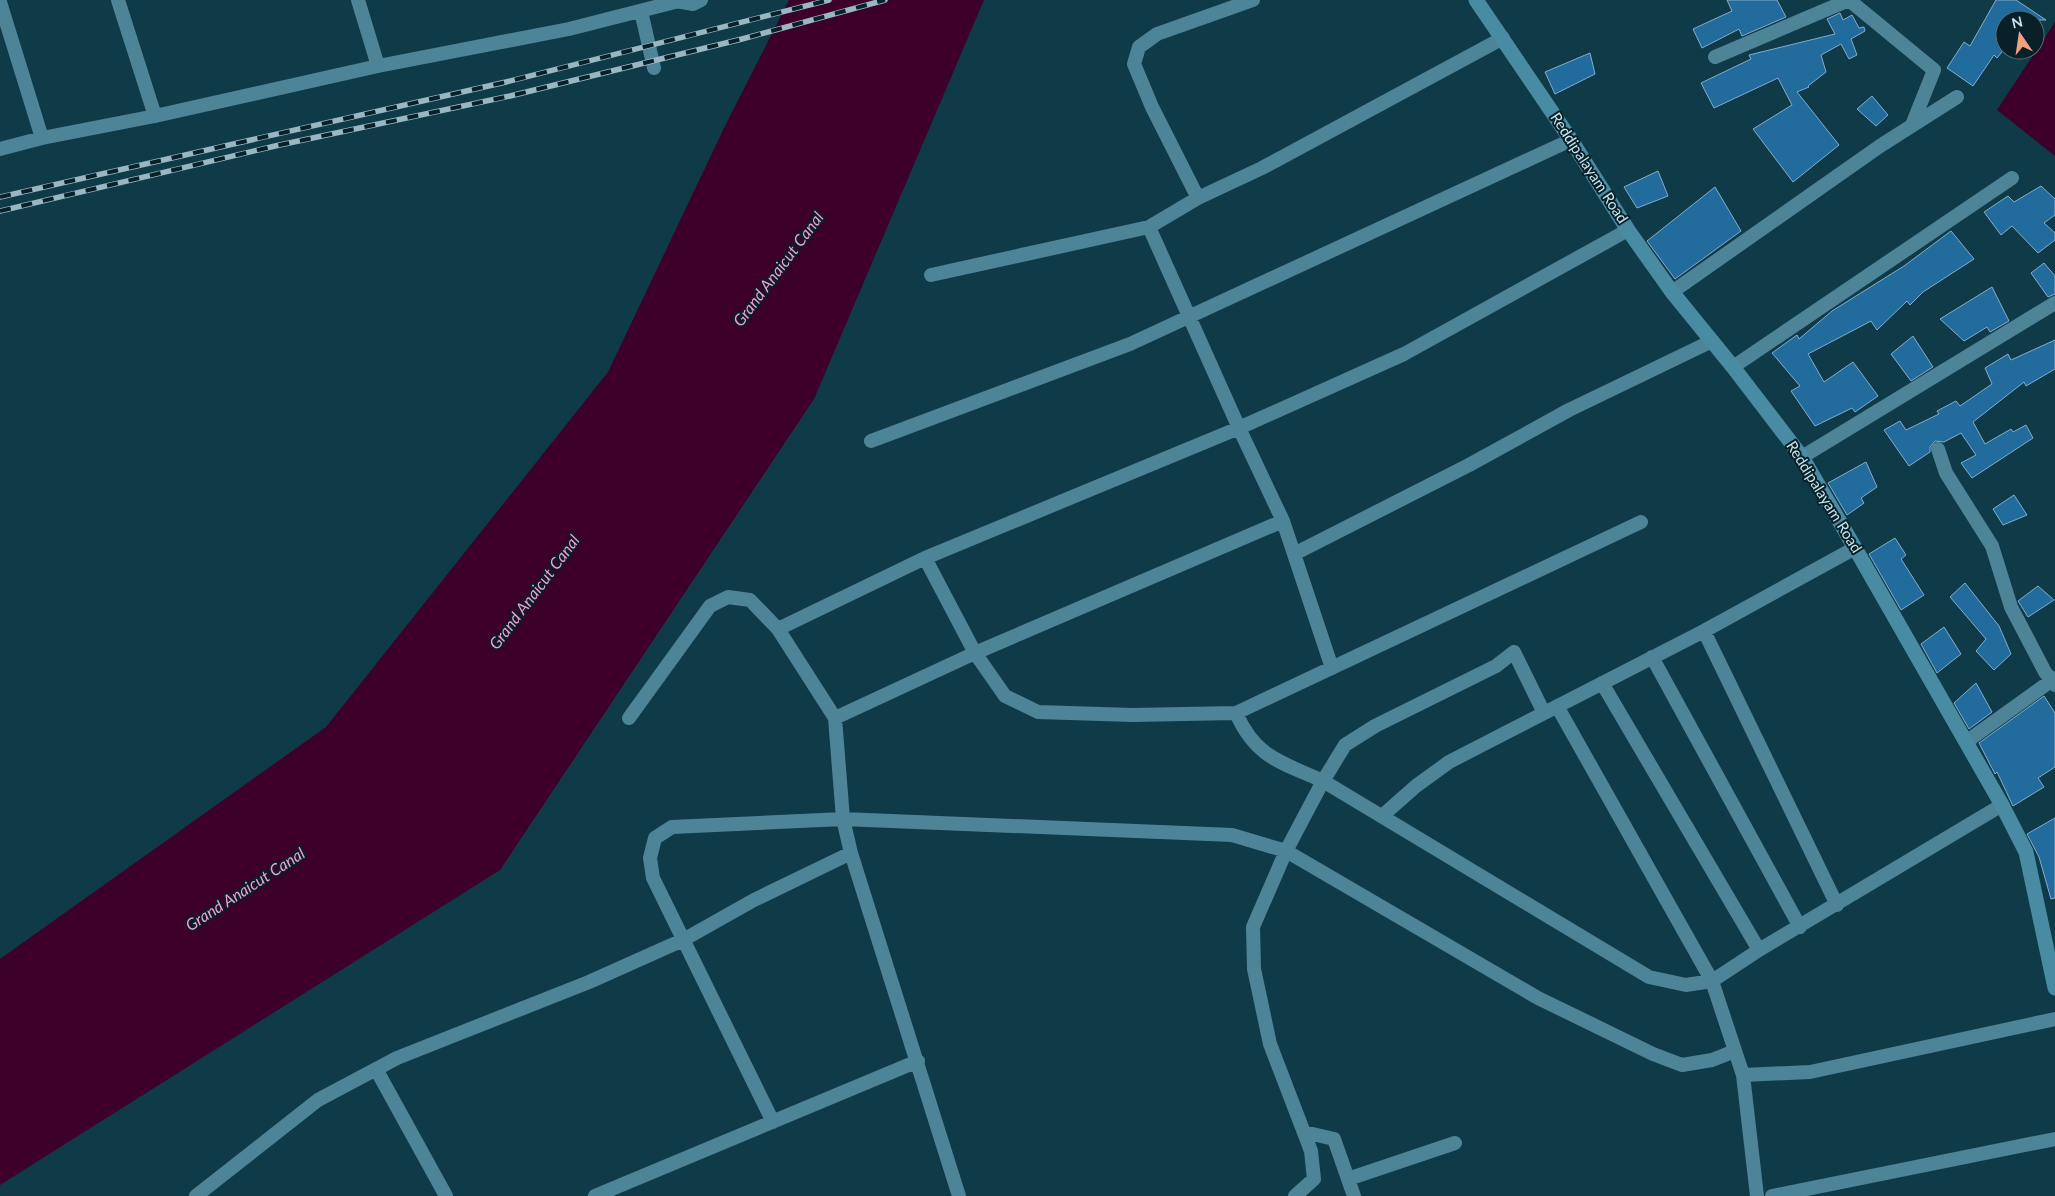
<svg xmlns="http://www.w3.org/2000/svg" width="2055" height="1196" viewBox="0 0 2055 1196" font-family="Lato,sans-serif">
  <rect width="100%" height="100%" fill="#0f3b48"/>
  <path fill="#3c002a" d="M789 0H984L814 399 500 870 0 1185V959L326 727 608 372 725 126Z
    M2055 22V156L1997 110Z"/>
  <path fill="#226b9d" stroke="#84acce" d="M1727 0H1777L1786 17 1742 36 1739 29 1702 48 1693 29 1732 11Z
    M1996 0H2016L2046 20H2005V48L1997 58 1994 55 1973 86 1947 68 1964 42 1970 46Z
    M1840 13 1843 20 1852 15 1859 28 1864 27 1865 31 1851 39 1857 55 1849 59 1841 44 1821 55 1826 72 1808 86 1809 87 1797 92 1839 145 1793 182 1753 129 1792 105 1778 78 1714 108 1701 83 1751 59 1749 55 1835 34 1827 19Z
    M1590 53 1595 74 1555 94 1545 72Z
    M1872 96 1888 115 1876 126 1857 109Z
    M1658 171 1668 196 1637 208 1624 187Z
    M2041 186 2055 199V215L2044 223 2055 233V240L2038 253 2012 226 2001 235 1984 212 2008 196 2014 202Z
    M1715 187 1741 231 1675 279 1647 241Z
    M1951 231 1974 259 1923 292 1910 305 1907 301 1877 330 1871 321 1808 354 1824 382 1853 362 1878 396 1855 412 1852 408 1815 426 1791 391 1800 386 1772 353 1797 335 1799 339 1832 311 1904 266Z
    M2044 263 2055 276V294L2048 297 2031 273Z
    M1992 287 2009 321 1990 332 1987 327 1964 341 1940 319Z
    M1913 336 1933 367 1911 381 1891 354Z
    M2055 340V369L2026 386 2024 382 1973 422 1985 444 2011 429 2013 432 2026 425 2033 438 1972 478 1961 463 1976 455 1961 433 1944 442 1935 441 1930 447V452L1909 466 1884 430 1900 421 1906 430 1939 414 1937 411 1956 401 1960 406 1992 384 1985 368 2008 354 2011 360Z
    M1866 462 1877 487 1861 498 1864 503 1847 515 1828 483Z
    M2014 495 2027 515 2003 525 1993 509Z
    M1895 538 1906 555 1901 559 1924 595 1901 610 1869 554Z
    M1965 583 1999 626 2011 654 1994 670 1976 651 1986 639 1950 597Z
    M2038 586 2054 600 2028 617 2018 601Z
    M1944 627 1961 654 1937 673 1921 644Z
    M1976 683 1992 712 1969 729 1954 703Z
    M2044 696 2055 713V767L2038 778 2044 787 2013 806 1997 772 1995 774 1979 743Z
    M2055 818V898L2051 899 2039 857 2027 834Z"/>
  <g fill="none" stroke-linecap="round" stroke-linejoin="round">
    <path stroke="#4d8498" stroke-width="14" d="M118 0 155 116
      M358 0 378 66
      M672 0 693 4 701 0
      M0 2 42 138
      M641 11 654 68
      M1715 57 1849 0 1934 70 1912 125
      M0 149 42 138 155 116 378 66 569 29 675 2
      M1198 198 1152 107 1134 64 1139 47 1157 34 1253 0
      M931 275 1149 227
      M1672 292 1880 146 1957 97
      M1733 367 2012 178
      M871 441 1130 344 1571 140
      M1938 449 1946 473 1992 546 2011 607 2045 672 2055 685
      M1802 457 2055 303
      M1294 554 1469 465 1569 410 1712 341
      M925 558 975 653 1005 696 1038 712 1132 715 1236 713 1641 522
      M778 629 925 558 1239 428 1404 354 1628 230
      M1704 631 1837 905
      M1652 657 1800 927
      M1332 668 1283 521 1239 428 1149 227 1198 198 1262 168 1503 38
      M1602 683 1759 950
      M1557 706 1712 981 1743 1075 1757 1196
      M1236 713C1256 758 1281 762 1323 781L1649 977 1686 985 1712 981 1759 950 2002 805
      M629 718 710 606 728 597 750 600 778 629 835 718 843 819 851 853 959 1196
      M835 718 975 653 1283 521
      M1966 742 2055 678
      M1382 816 1416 786 1449 762 1704 631 1855 548
      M376 1069 446 1196
      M1743 1075 1810 1072 2055 1019
      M773 1122 653 878 650 858 655 838 672 827 843 819 1232 835 1286 851 1538 998 1653 1054 1682 1065 1712 1060 1735 1051
      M1304 1132 1334 1139 1354 1196
      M1348 1179 1455 1143
      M196 1196 318 1100 397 1058 589 982 683 940 754 900 851 853
      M595 1196 918 1061
      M1295 1196 1314 1179 1311 1151 1270 1044 1254 969 1253 927 1286 851 1323 781 1345 745 1375 726 1496 666 1514 652 1544 713
      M1772 1196 2055 1139"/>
    <path stroke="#498ba2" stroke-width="15" d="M1476 0 1571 140 1628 230 1672 292 1733 367 1802 457 1855 548 2002 805 2026 852 2055 988"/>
    <g stroke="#98b7c3" stroke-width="5.5">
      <path id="rail" d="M0 197 506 82 829 0
        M0 211 275 146 510 96 742 39 885 0"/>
    </g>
    <use href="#rail" stroke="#082028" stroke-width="4" stroke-dasharray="11" stroke-linecap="butt"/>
  </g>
  <g text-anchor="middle" stroke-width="4" stroke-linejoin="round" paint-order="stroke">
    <g font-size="15" fill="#c9e4ef" stroke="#082028">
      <text transform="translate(1589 168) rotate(57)" y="5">Reddipalayam Road</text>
      <text transform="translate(1824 497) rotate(58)" y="5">Reddipalayam Road</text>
    </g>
    <g font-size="16" font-style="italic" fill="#fb9ad6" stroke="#082028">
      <text transform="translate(778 269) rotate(-53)" y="6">Grand Anaicut Canal</text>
      <text transform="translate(534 592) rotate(-53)" y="6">Grand Anaicut Canal</text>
      <text transform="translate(245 889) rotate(-33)" y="6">Grand Anaicut Canal</text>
    </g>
  </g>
  <g transform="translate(2020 35) rotate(347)"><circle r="24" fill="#082028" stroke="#556e78"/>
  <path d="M0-4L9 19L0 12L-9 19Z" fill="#f2a07f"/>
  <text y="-8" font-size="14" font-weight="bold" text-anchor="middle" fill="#c9e4ef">N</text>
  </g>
</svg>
